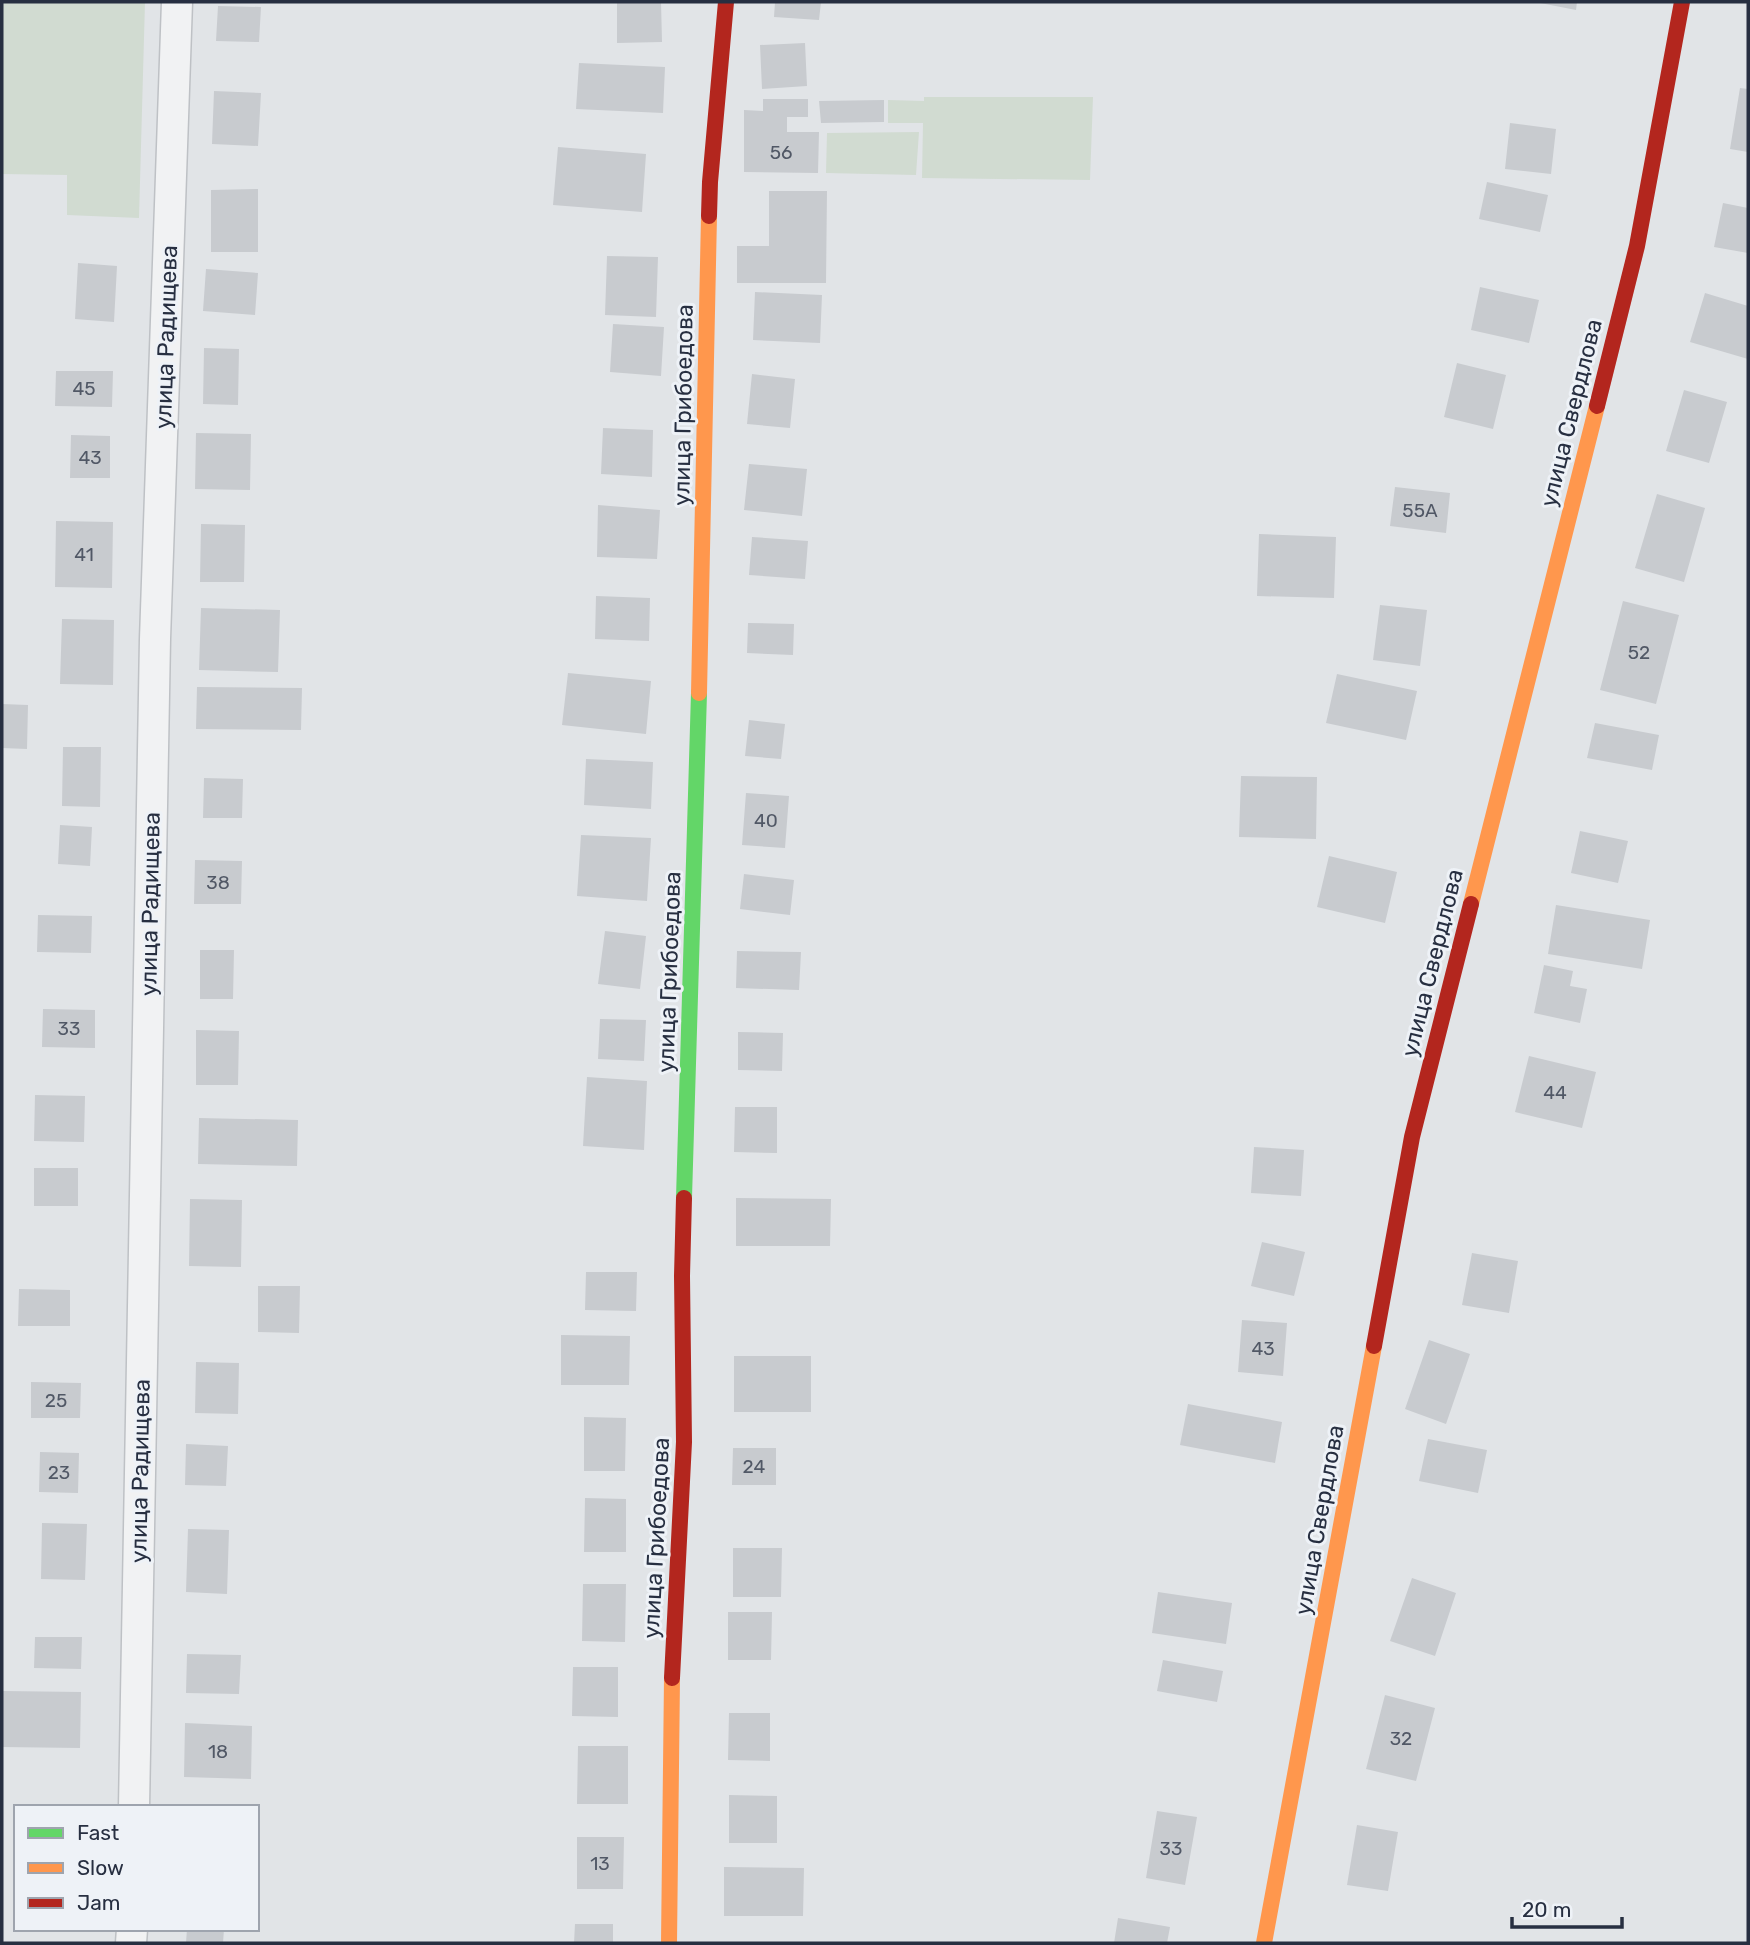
<svg xmlns="http://www.w3.org/2000/svg" width="1750" height="1945" viewBox="0 0 1750 1945" font-family="Rubik,sans-serif">
  <rect width="100%" height="100%" fill="#e1e4e7"/>
  <path fill="#d1dbd1" d="M2 2H145L139 218 67 215V175L2 174Z
    M924 97H1093L1090 180 922 178 923 123H888V100L924 101Z
    M919 132 916 175 826 173 827 133Z"/>
  <path fill="#c8cbcf" d="M617 2H661L662 42 617 43Z
    M775 2H821L819 20 774 17Z
    M1535 2H1577L1576 10Z
    M218 6 261 7 259 42 216 41Z
    M805 43 807 86 762 89 760 45Z
    M579 63 665 67 663 113 576 109Z
    M1740 88 1748 89V152L1730 149Z
    M214 91 261 93 258 146 212 144Z
    M763 99H808V117H787V132H819L818 173 744 172V110L763 111Z
    M884 100V122L821 123 819 101Z
    M1510 123 1556 129 1551 174 1505 169Z
    M558 147 646 154 642 212 553 205Z
    M1487 182 1548 195 1540 232 1479 219Z
    M258 189V252H211V190Z
    M769 191H827L826 283H737V246H769Z
    M1723 203 1748 208V253L1714 247Z
    M607 256 658 257 656 317 605 315Z
    M78 263 117 266 114 322 75 319Z
    M206 269 258 273 255 315 203 311Z
    M1480 287 1539 300 1529 343 1471 330Z
    M755 292 822 295 820 343 753 340Z
    M1705 293 1748 306V359L1690 342Z
    M613 324 664 327 661 376 610 372Z
    M204 348 239 349 238 405 203 404Z
    M1457 363 1506 375 1493 429 1444 417Z
    M56 371H113L112 407 55 406Z
    M752 374 795 379 790 428 747 424Z
    M1684 390 1727 402 1709 463 1666 451Z
    M603 428 653 430 652 477 601 474Z
    M196 433 251 434 250 490 195 489Z
    M71 435 110 436V478H70Z
    M749 464 807 469 802 516 744 510Z
    M1395 487 1450 493 1446 533 1390 526Z
    M1657 494 1705 508 1684 582 1635 568Z
    M598 505 660 510 657 559 597 557Z
    M56 521 113 522 112 588 55 587Z
    M201 524 245 525 244 582H200Z
    M1259 534 1336 537 1334 598 1257 596Z
    M752 537 808 541 805 579 749 575Z
    M596 596 650 598 649 641 595 639Z
    M1623 601 1679 615 1656 704 1600 690Z
    M1380 605 1427 610 1420 666 1373 660Z
    M201 608 280 610 278 672 199 670Z
    M62 619 114 620 113 685 60 684Z
    M748 623 794 624 793 655 747 653Z
    M568 673 651 681 646 734 562 725Z
    M1337 674 1417 691 1406 740 1326 723Z
    M197 687 302 688 301 730 196 729Z
    M2 704 28 705 27 749 2 748Z
    M749 720 785 724 781 759 745 756Z
    M1595 723 1659 735 1652 770 1587 758Z
    M63 747H101L100 807 62 806Z
    M586 759 653 762 651 809 584 805Z
    M1241 776 1317 777 1316 839 1239 837Z
    M204 778 243 779 242 818H203Z
    M746 793 789 796 785 848 742 845Z
    M60 825 92 827 90 866 58 864Z
    M1580 831 1628 841 1618 883 1571 873Z
    M581 835 651 838 647 901 577 896Z
    M1329 856 1397 872 1385 923 1317 907Z
    M195 860 242 861 241 904H194Z
    M744 874 794 880 790 915 740 909Z
    M1556 905 1650 920 1642 969 1548 954Z
    M38 915 92 916 91 953 37 952Z
    M605 931 646 936 640 989 598 984Z
    M200 950H234L233 999H200Z
    M737 951 801 952 799 990 736 988Z
    M1544 965 1573 971 1570 986 1587 989 1580 1023 1534 1013Z
    M43 1009 95 1010V1048L42 1047Z
    M600 1019 646 1020 644 1061 598 1059Z
    M196 1030 239 1031 238 1085H196Z
    M738 1032 783 1033 782 1071 738 1070Z
    M1529 1056 1596 1072 1582 1128 1515 1112Z
    M587 1077 647 1081 644 1150 583 1146Z
    M35 1095 85 1096 84 1142 34 1141Z
    M735 1107H777V1153L734 1152Z
    M199 1118 298 1120 297 1166 198 1164Z
    M1254 1147 1304 1150 1301 1196 1251 1193Z
    M34 1168H78V1206H34Z
    M736 1198 831 1199 830 1246H736Z
    M190 1199 242 1200 241 1267 189 1266Z
    M1262 1242 1305 1252 1294 1296 1251 1286Z
    M1472 1253 1518 1261 1509 1313 1462 1305Z
    M586 1272H637L636 1311 585 1310Z
    M258 1286H300L299 1333 258 1332Z
    M19 1289 70 1290V1326H18Z
    M1242 1320 1287 1323 1283 1376 1238 1372Z
    M561 1335 630 1336 629 1385H561Z
    M1429 1340 1470 1354 1446 1424 1405 1409Z
    M734 1356H811V1412H734Z
    M196 1362 239 1363 238 1414 195 1413Z
    M31 1382 81 1383 80 1418H31Z
    M1188 1404 1282 1422 1275 1463 1180 1445Z
    M584 1417 626 1418 625 1471H584Z
    M1428 1439 1487 1450 1478 1493 1419 1481Z
    M186 1444 228 1446 226 1486 185 1485Z
    M733 1448H776V1485H732Z
    M40 1452 79 1453 78 1493 39 1492Z
    M585 1498 626 1499V1552H584Z
    M42 1523 87 1524 85 1580 41 1579Z
    M188 1529 229 1530 227 1594 186 1592Z
    M733 1548H782L781 1597H733Z
    M1412 1578 1456 1593 1435 1656 1390 1641Z
    M583 1584H626L625 1642 582 1641Z
    M1158 1592 1232 1603 1226 1644 1152 1633Z
    M728 1612H772L771 1660H728Z
    M35 1637H82L81 1669 34 1668Z
    M187 1654 241 1655 239 1694 186 1693Z
    M1163 1660 1223 1671 1217 1702 1157 1691Z
    M573 1667H618V1717L572 1716Z
    M3 1691 81 1692 80 1748 2 1747Z
    M1385 1695 1435 1708 1416 1781 1366 1769Z
    M729 1713H770V1761L728 1760Z
    M185 1723 252 1726 251 1779 184 1777Z
    M578 1746H628V1804H577Z
    M729 1795 777 1796V1843H729Z
    M1157 1811 1197 1817 1185 1885 1146 1878Z
    M1357 1825 1398 1832 1388 1891 1347 1885Z
    M577 1837H624L623 1889H577Z
    M724 1867 804 1868 803 1916H724Z
    M1118 1918 1170 1927 1167 1943H1114Z
    M575 1924H613V1943H574Z
    M187 1929H224L223 1943H186Z"/>
  <g fill="none" stroke-linecap="round" stroke-linejoin="round">
    <g stroke="#bec1c5" stroke-width="33">
      <path id="street" d="M134 1807 155 639 177 2
        M131 1943 132 1929"/>
    </g>
    <use href="#street" stroke="#f1f2f3" stroke-width="30"/>
    <path stroke="#63d668" stroke-width="16" d="M684 1198 699 693"/>
    <path stroke="#ff974d" stroke-width="16" d="M699 693 709 216
      M1471 904 1597 406
      M669 1943 672 1678
      M1264 1943 1374 1346"/>
    <path stroke="#b3261e" stroke-width="16" d="M709 216 710 182 726 2
      M1597 406 1637 246 1682 2
      M1374 1346 1412 1137 1471 904
      M672 1678 684 1442 682 1276 684 1198"/>
  </g>
  <g text-anchor="middle" stroke-width="6" stroke-linejoin="round" paint-order="stroke">
    <g font-size="19" fill="#515866">
      <text x="781" y="159">56</text>
      <text x="84" y="395">45</text>
      <text x="90" y="464">43</text>
      <text x="1420" y="517">55А</text>
      <text x="84" y="561">41</text>
      <text x="1639" y="659">52</text>
      <text x="766" y="827">40</text>
      <text x="218" y="889">38</text>
      <text x="69" y="1035">33</text>
      <text x="1555" y="1099">44</text>
      <text x="1263" y="1355">43</text>
      <text x="56" y="1407">25</text>
      <text x="754" y="1473">24</text>
      <text x="59" y="1479">23</text>
      <text x="1401" y="1745">32</text>
      <text x="218" y="1758">18</text>
      <text x="1171" y="1855">33</text>
      <text x="600" y="1870">13</text>
    </g>
    <g font-size="23" fill="#272f41" stroke="#eef2f7">
      <text transform="translate(166 337) rotate(-88)" y="8">улица Радищева</text>
      <text transform="translate(683 405) rotate(-89)" y="8">улица Грибоедова</text>
      <text transform="translate(1571 413) rotate(-76)" y="8">улица Свердлова</text>
      <text transform="translate(150 904) rotate(-89)" y="8">улица Радищева</text>
      <text transform="translate(1432 963) rotate(-76)" y="8">улица Свердлова</text>
      <text transform="translate(669 972) rotate(-88)" y="8">улица Грибоедова</text>
      <text transform="translate(140 1471) rotate(-89)" y="8">улица Радищева</text>
      <text transform="translate(1319 1520) rotate(-80)" y="8">улица Свердлова</text>
      <text transform="translate(656 1538) rotate(-87)" y="8">улица Грибоедова</text>
    </g>
  </g>
  <rect width="1750" height="1945" fill="none" stroke="#272f41" stroke-width="7"/>
  <rect x="14" y="1805" width="245" height="126" fill="#eef2f7" stroke="#9ea4ae" stroke-width="2"/>
  <rect x="28" y="1828" width="35" height="10" fill="#63d668" stroke="#9ea4ae" stroke-width="2"/>
  <text x="77" y="1840" font-size="21" fill="#272f41">Fast</text>
  <rect x="28" y="1863" width="35" height="10" fill="#ff974d" stroke="#9ea4ae" stroke-width="2"/>
  <text x="77" y="1875" font-size="21" fill="#272f41">Slow</text>
  <rect x="28" y="1898" width="35" height="10" fill="#b3261e" stroke="#9ea4ae" stroke-width="2"/>
  <text x="77" y="1910" font-size="21" fill="#272f41">Jam</text>
  <path d="M1512 1917v10h110v-10" fill="none" stroke="#272f41" stroke-width="3.5"/>
  <text x="1522" y="1917" font-size="21" fill="#272f41" stroke="#eef2f7" stroke-width="5" paint-order="stroke">20 m</text>
</svg>
